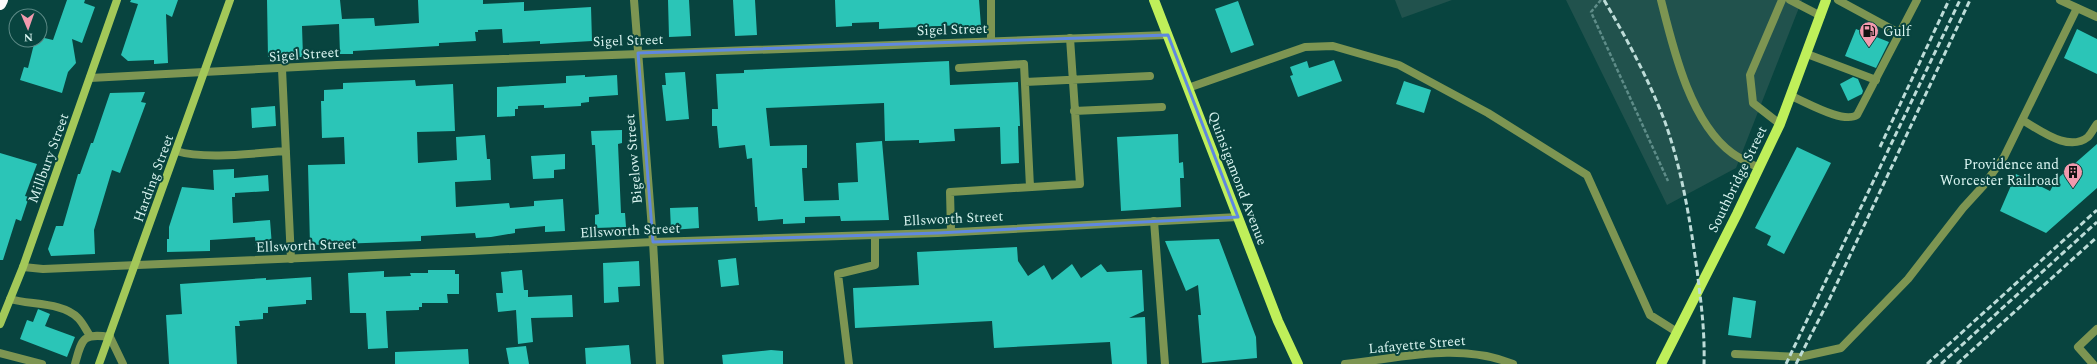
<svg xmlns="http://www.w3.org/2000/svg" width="2097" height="364" viewBox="0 0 2097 364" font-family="Spectral,serif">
  <rect width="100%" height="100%" fill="#08443f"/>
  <path fill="#21524d" d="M1395 0H1452L1402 18Z
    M1566 0H1802L1736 168 1667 205Z"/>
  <path fill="#2bc5b7" d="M67 0H85L84 3 95 7 82 43 72 39 76 63 68 72 62 93 20 80 24 67 28 68 35 40H40V37L53 40Z
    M131 0H178L172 17 166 14 168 63 154 64V60L128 61 121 55 138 4 130 2Z
    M267 0H340L342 19 374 18 375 26 419 23 418 0H483V4L524 2V11L591 7 592 41 540 44V41L503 43 502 29 478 30V32H475L476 41 439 43V46L353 51V54H340L339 24 302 26 303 57H268Z
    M668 0H689L691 36 669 37Z
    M733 0H755L757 35 735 36Z
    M835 0H979L981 26 960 27V25L879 29V22L852 23V26L836 27Z
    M1238 1 1254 45 1231 53 1215 9Z
    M1856 29 1889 42 1876 68 1845 56Z
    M2077 29 2097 39V74L2064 58Z
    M1334 60 1342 81 1298 97 1290 76 1293 75 1290 67 1307 61 1309 68Z
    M949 61 950 85 1018 82 1020 126H1018L1019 163 1001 164 1000 127 954 129 955 141 919 143V140L885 141 884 103 766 108 770 146 807 145V168H802L804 201 839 200 838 183 858 182 856 143 882 141 889 220 841 221 840 216 805 217V223L783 224V219L758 221 757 207H755L752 158 747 159 745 145 719 148 717 126H712V109H718L716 74 744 73V70L767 69Z
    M685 72 689 119 666 121 662 85H666L665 73Z
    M585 75V77L617 75 618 95 589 97V102L581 103V106L544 108V105L518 106V109H515V116L497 117V87L566 83V76Z
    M1853 77 1858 79 1863 91 1862 94 1848 101 1840 84Z
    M415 80 416 86 453 84 455 131 417 132 418 163 457 160 456 137 485 135 487 159H490L491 180 455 182 456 207 509 203 510 208 534 206V201L563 199 565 231 545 232V226L515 229V233L491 237 476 238 475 233 421 236V241L310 245 308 165 345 164 344 137 322 138 321 101H324V90L343 89V83Z
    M1404 81 1431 90 1424 113 1396 104Z
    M145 92 141 102 146 103 120 173 112 170 94 230 95 254 51 256 48 249 56 226H63L78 174H80L91 143H93L110 93Z
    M275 106 276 126 252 128 251 108Z
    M622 130V143L618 144 621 213H625L626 227 595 228V215L599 214 595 145H592L591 131Z
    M1178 134 1179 163 1183 162 1184 178H1180L1181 207 1121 211 1117 137Z
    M2097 144V188L2046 233 2000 211 2016 174 2050 191 2056 180Z
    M1797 147 1831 163 1784 254 1767 245 1771 236 1755 228Z
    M0 153 37 164 25 196 29 197 21 221 16 219 3 260H0Z
    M565 154V169L554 170V178L533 179 531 156Z
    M234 169V178L268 175 269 191 235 193V197H232L233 223 270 220 272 246 256 247 255 237 210 240V251L167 252V239H169V227L182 187 214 190 213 170Z
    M698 207 699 228 671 230 670 208Z
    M1219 239 1256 337 1257 358 1202 363 1198 315H1201L1198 285 1186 291 1165 241Z
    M1017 247 1018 261 1028 276 1044 265 1052 280 1072 264 1081 278 1101 264 1107 272 1142 270 1144 311 1129 318 1145 317 1147 364H1112L1110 342 994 348 992 321 855 328 853 288 919 285 917 252Z
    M736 258 739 285 721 287 718 260Z
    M639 261 640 286 618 287 619 302 604 303 603 263Z
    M428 270H455V274H459V294H447L448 303H422V307H419V310L386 311 388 348 368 349 366 313H350L348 273 384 271V277L411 276 410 273H428Z
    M522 270 524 290H528V297L572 295 573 317 531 318 533 342 518 344 516 310 498 312 496 293H503L501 272Z
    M311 277 312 300H306V304L268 307V313H263V319L239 321 240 326H235L237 364H169L166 315 182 314 180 284 266 278V280Z
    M1733 297 1756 301 1751 338 1728 335Z
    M38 309 50 314 45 326 75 337 67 357 20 339 27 320 33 322Z
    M629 345 631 364H586L585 348Z
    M526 346 529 364H509L506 348Z
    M468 349 469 364H395V352Z
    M771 350 783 351V364H723L722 355Z"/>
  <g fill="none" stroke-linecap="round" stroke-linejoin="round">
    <path stroke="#5e8c88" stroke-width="2.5" stroke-dasharray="4 2" stroke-linecap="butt" d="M1601 0 1591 12 1668 181"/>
    <path stroke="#7d9552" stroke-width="8" d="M1661 0C1673 48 1690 122 1732 153 1740 159 1750 163 1759 168
      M1790 0 1821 16
      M1838 0 1899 33
      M991 41V0
      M1807 54 1876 80
      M959 68 1024 64 1030 187
      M282 69 291 259
      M1025 82 1150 76
      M1188 88 1305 47 1333 46 1399 65 1488 113 1587 175 1650 315 1677 332
      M1791 96C1806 102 1843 124 1857 115L1917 0
      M1074 111 1162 107
      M2022 120C2039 129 2068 153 2088 137 2091 134 2094 128 2097 124
      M1780 124 1753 103 1750 75 1782 0
      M176 151C206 160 255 153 286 151
      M1154 221 1165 364
      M951 231 950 192 1080 184 1070 38
      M10 299C30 305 63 302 78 318 83 323 86 330 90 336
      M0 353 42 364
      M1735 354 1800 357 1841 348 1908 279 1963 208 1984 185 2004 157 2077 8
      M75 364C82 339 82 333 110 337
      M849 364 838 274 875 265V235"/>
    <path stroke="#7d9552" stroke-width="8" d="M634 0 653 242 660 364
      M90 78 337 65 1168 35
      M23 267 43 269 470 251 653 242 938 233 1238 217
      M110 337 123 364
      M1345 364C1401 358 1459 342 1513 364
      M2093 364 2078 347 2097 329"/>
    <path stroke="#7d9552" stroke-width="8" d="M2060 0 2097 17"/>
    <path stroke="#a3c859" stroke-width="8" d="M0 324 23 267 117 0
      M99 364 230 0"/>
    <path stroke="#bfef5a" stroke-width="10" d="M1154 0 1278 321 1298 364
      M1661 364 1737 214 1780 124 1826 0"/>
    <path stroke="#fafafa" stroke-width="12" d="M0 4 2 0"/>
    <path stroke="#bddcd8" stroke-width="3" stroke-dasharray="6 3" stroke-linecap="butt" d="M1604 0C1627 39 1649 80 1665 122 1682 170 1690 220 1697 270 1701 302 1705 332 1704 364
      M1880 147 1949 0
      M1786 364 1960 0
      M1796 364 1830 298 1970 0
      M1927 364 2097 210
      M1941 364 2097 222
      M1957 364 2097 237"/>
  </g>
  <path fill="none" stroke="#5f88e0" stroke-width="3" stroke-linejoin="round" d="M1168 35 1238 217 938 233 653 242 638 53Z"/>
  <defs>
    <g id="fuel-pin" transform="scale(1)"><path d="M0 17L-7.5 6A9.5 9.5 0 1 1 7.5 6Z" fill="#f29aae" stroke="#08443f"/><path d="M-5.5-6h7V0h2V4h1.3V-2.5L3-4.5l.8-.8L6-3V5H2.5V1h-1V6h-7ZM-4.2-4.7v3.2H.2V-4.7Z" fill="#111"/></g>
    <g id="building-pin" transform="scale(1)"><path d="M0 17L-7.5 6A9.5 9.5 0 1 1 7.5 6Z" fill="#f29aae" stroke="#08443f"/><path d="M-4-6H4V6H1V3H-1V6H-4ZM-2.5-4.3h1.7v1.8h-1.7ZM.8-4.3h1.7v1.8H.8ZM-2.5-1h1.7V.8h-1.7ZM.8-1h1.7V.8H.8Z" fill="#111"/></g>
  </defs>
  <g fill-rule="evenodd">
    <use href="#fuel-pin" x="1869" y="31"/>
    <use href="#building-pin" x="2073" y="172"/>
  </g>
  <g text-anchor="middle" stroke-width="4" stroke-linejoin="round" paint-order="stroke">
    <g font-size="14" fill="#d9f4f0" stroke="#08443f">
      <text transform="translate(952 29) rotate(-2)" y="5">Sigel Street</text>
      <text transform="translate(628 40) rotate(-2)" y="5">Sigel Street</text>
      <text transform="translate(304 54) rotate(-4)" y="5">Sigel Street</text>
      <text transform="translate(48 158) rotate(-70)" y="5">Millbury Street</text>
      <text transform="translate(633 159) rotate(-95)" y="5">Bigelow Street</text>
      <text transform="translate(153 178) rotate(-70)" y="5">Harding Street</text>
      <text transform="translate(1238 178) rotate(69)" y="5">Quinsigamond Avenue</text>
      <text transform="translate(1737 179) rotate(-64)" y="5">Southbridge Street</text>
      <text transform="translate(953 218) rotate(-3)" y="5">Ellsworth Street</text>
      <text transform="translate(630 230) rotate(-3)" y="5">Ellsworth Street</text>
      <text transform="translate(306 245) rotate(-2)" y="5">Ellsworth Street</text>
      <text transform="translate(1417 344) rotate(-5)" y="5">Lafayette Street</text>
    </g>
    <g font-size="14" fill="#d9f4f0" stroke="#08443f" text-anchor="start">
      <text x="1883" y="36">Gulf</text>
      <text x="2059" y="169" text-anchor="end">Providence and<tspan x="2059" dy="16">Worcester Railroad</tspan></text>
    </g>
  </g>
  <g transform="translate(28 28) rotate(178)"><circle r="19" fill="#08443f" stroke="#5c8a86"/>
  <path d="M0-3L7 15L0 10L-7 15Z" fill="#f29aae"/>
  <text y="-6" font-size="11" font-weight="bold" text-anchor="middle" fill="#d9f4f0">N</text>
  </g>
</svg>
